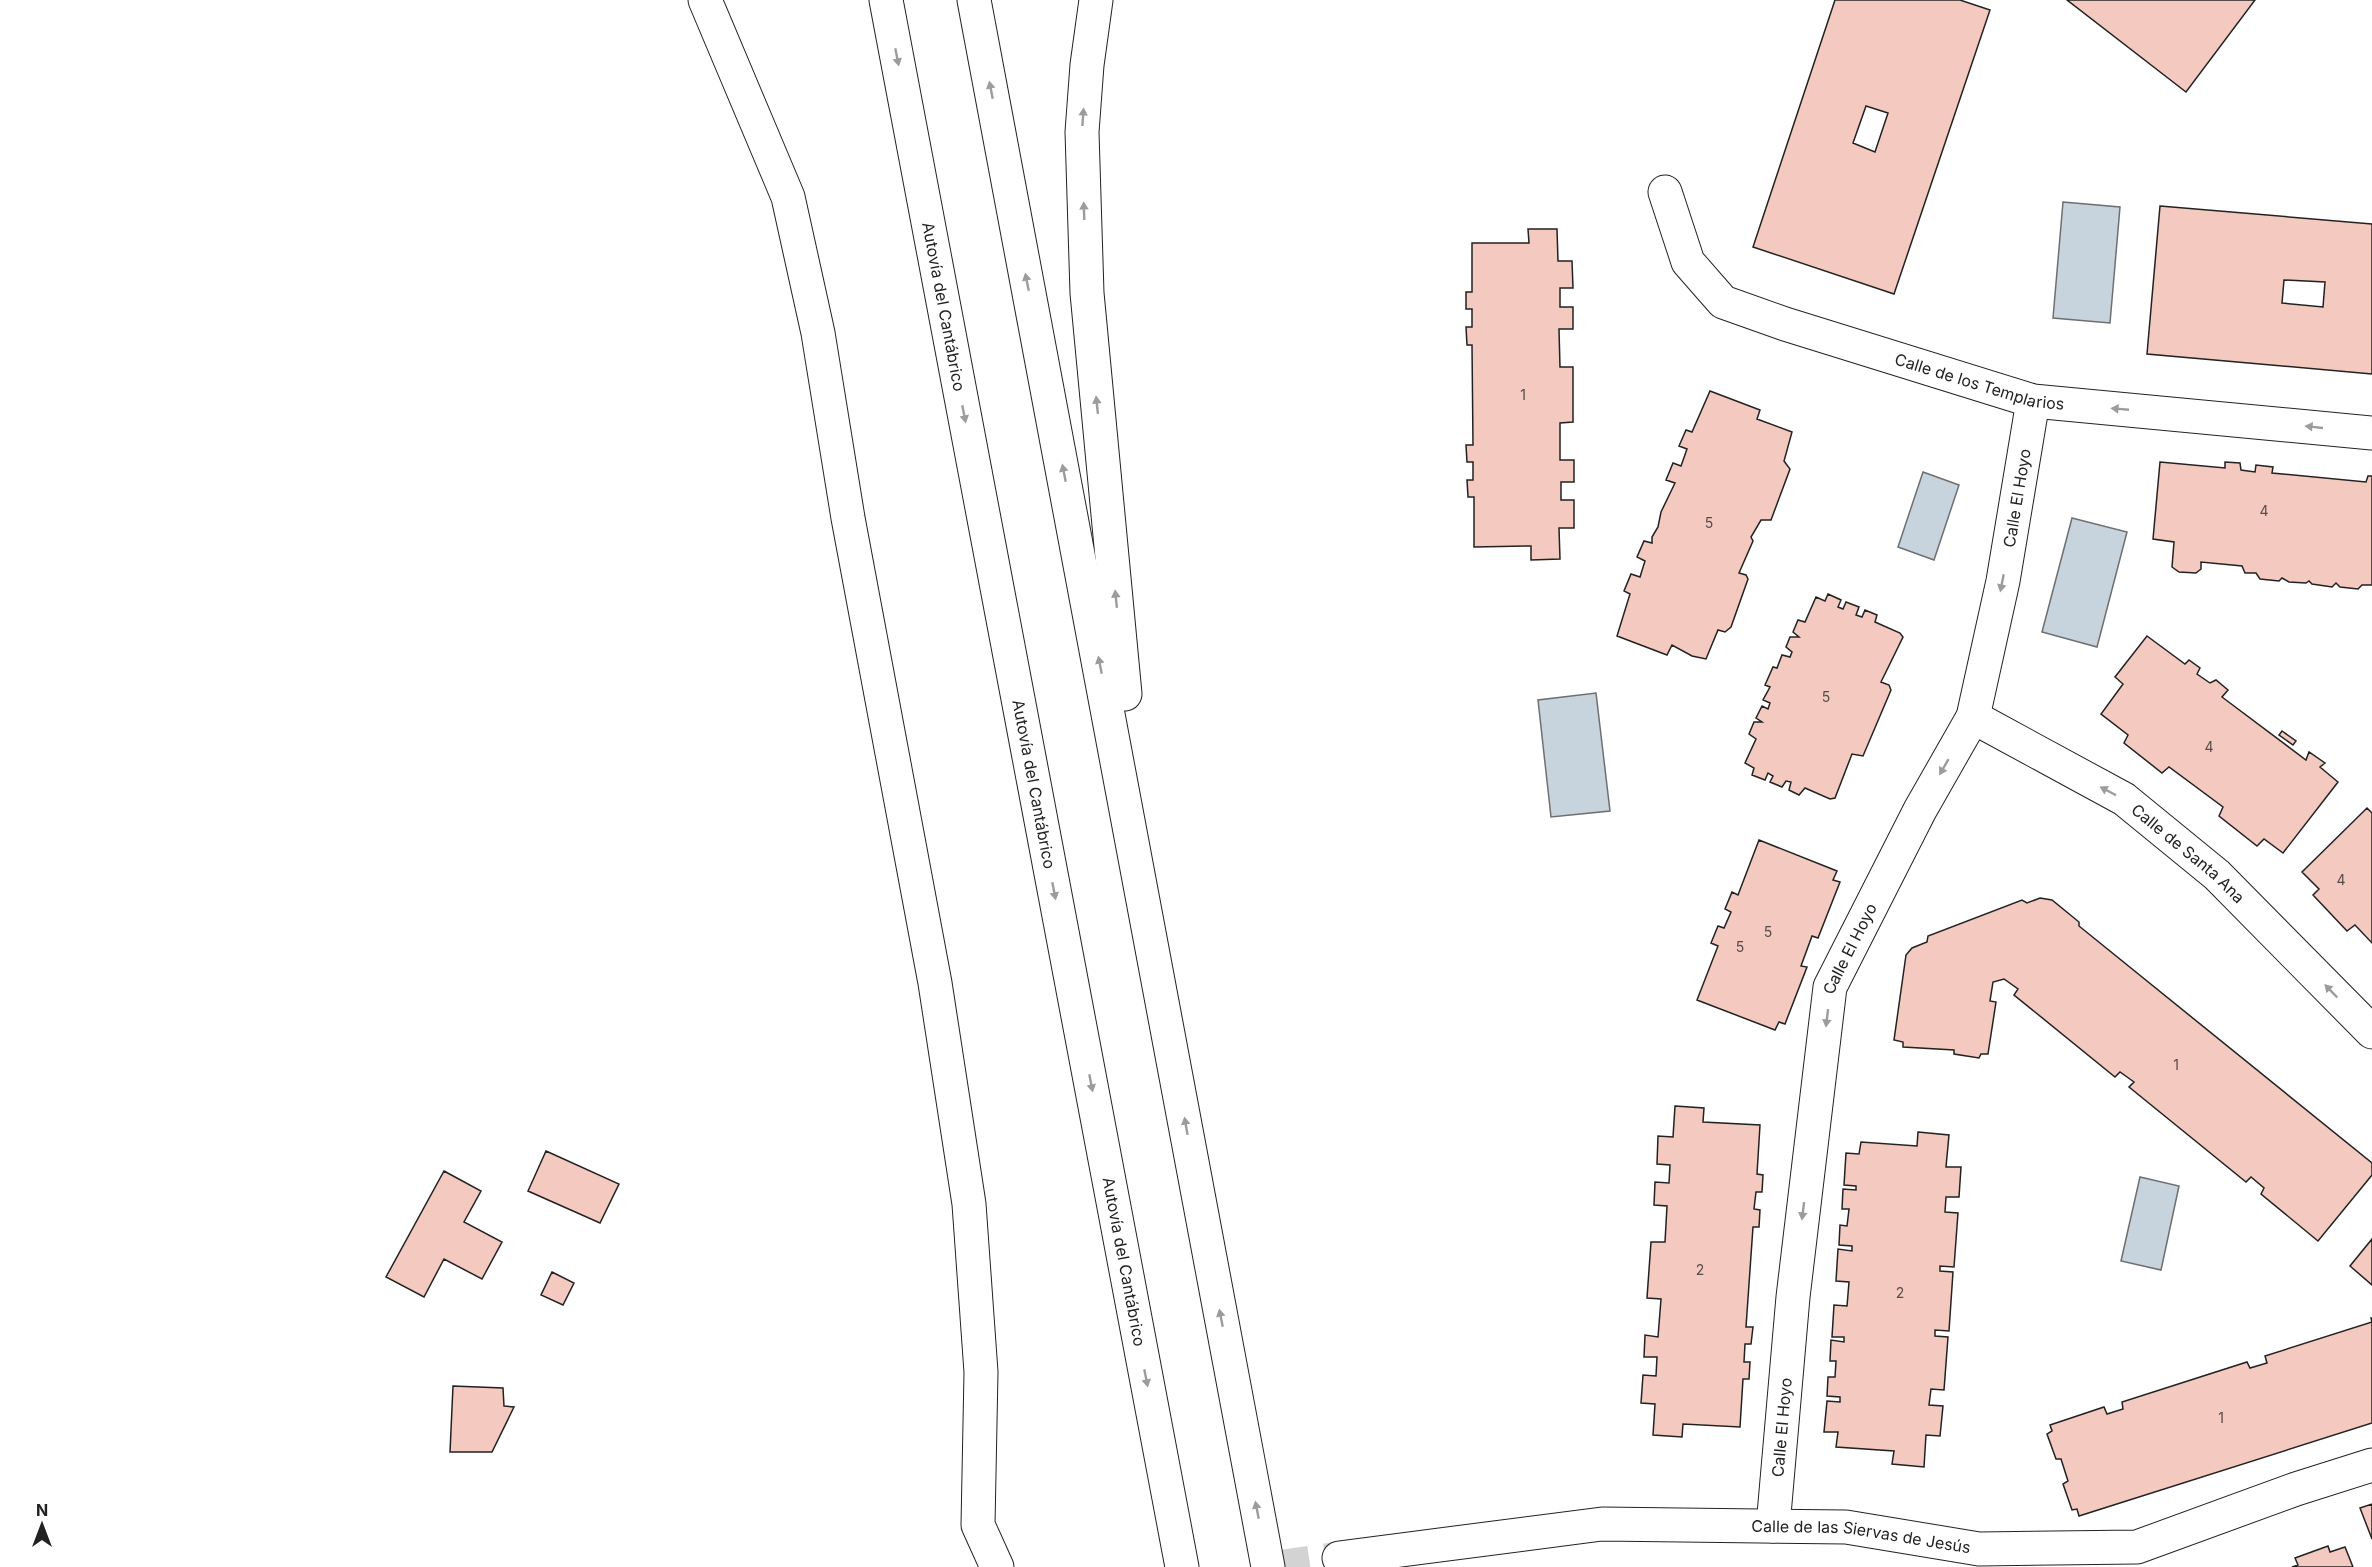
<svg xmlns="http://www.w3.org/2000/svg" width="2372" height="1567" viewBox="0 0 2372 1567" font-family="Inter,sans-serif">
  <rect width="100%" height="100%" fill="#fff"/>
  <path fill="#c7d3dd" stroke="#6f6f6f" stroke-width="1.5" d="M2063 202 2120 207 2110 323 2053 318Z
    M1923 472 1959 485 1934 560 1898 547Z
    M2072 518 2127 532 2097 647 2042 632Z
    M1596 693 1610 811 1551 817 1538 700Z
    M2140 1177 2179 1186 2161 1270 2121 1261Z"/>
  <path fill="#f3c9c0" stroke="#222" stroke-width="1.5" fill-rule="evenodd" d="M1835 0H1960L1990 10 1894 294 1753 247ZM1866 106 1888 113 1875 152 1853 143Z
    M2067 0H2255L2186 92Z
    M2160 206 2372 224V374L2147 354ZM2284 280 2325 282 2323 307 2282 303Z
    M1528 229H1557L1558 261H1572L1573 288H1560V307H1573V329H1559L1560 367H1573V422L1560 423V460H1574V482H1561V500H1574V528H1559L1560 559 1531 560V546L1474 547V497H1468L1467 480H1473V462H1467L1466 445H1473L1472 345H1467L1466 327H1472V309H1466V292H1472V243H1529Z
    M1710 391 1760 410 1757 419 1792 432 1784 461 1790 469 1771 520H1761L1751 537 1753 541 1739 573 1746 575 1748 579 1731 627 1725 632 1718 630 1706 659 1692 656 1672 645 1667 655 1617 636 1630 594 1624 591 1631 574 1640 577 1645 561 1637 557 1644 541 1652 543V537L1658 527 1661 512 1675 483 1666 480 1673 463 1681 466 1687 449 1679 446 1686 430 1692 432Z
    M2160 462 2225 468V462L2240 463 2241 470 2255 472 2256 465 2273 467 2272 473 2366 482 2368 476H2372V585H2362L2358 589 2340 587 2336 583 2332 587 2312 584 2309 581 2306 583 2289 582 2282 578 2279 581 2260 579 2256 573H2245L2242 566 2201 562V569L2196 573 2179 572 2172 567 2174 542 2153 539Z
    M1828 594 1841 600 1838 607 1843 609 1846 602 1859 607 1856 615 1862 617 1865 610 1877 615 1875 622 1900 633 1903 637 1881 682 1889 685 1891 690 1863 756 1852 754 1835 798 1830 799 1805 788 1799 795 1789 790 1791 782 1786 781 1782 787 1770 782 1773 776 1768 773 1765 780 1752 775 1754 768 1745 763 1756 739 1749 734 1754 722H1762L1756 718 1762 706 1768 709 1770 703 1763 700 1770 687 1765 685 1773 667 1777 668 1782 655 1790 657 1792 652 1786 647 1790 637H1799L1793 632 1798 620 1805 622 1816 597 1825 601Z
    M2147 636 2185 664 2189 660 2200 668 2197 674 2210 683 2216 680 2228 690 2222 697 2306 760 2309 752 2325 763 2320 767 2338 782 2283 853 2264 839 2257 846 2219 816 2223 807 2169 767 2162 773 2124 743 2128 735 2101 714 2123 684 2115 677Z
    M2282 731 2296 741 2293 745 2279 735Z
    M2367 808 2372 813V943L2355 925 2347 931 2313 895 2319 889 2302 872Z
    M1759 840 1837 871 1833 880 1840 882 1818 938 1812 936 1801 966 1807 967 1785 1024 1779 1022 1775 1030 1697 1000 1718 946 1711 943 1718 926 1724 928 1731 912 1725 909 1732 892 1738 895Z
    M2040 898 2052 900 2079 922V926L2372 1163V1175L2318 1241 2261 1194 2264 1188 2251 1177 2246 1182 2129 1087 2134 1082 2120 1072 2115 1077 2014 995 2018 989 2004 979 1993 982 1990 1001 1996 1002 1988 1054H1981L1979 1058 1954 1054V1050L1903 1047V1042L1894 1040 1906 955 1912 948 1927 942 1928 936 2022 900 2027 903Z
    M1675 1106 1704 1108 1703 1122 1760 1125 1757 1174 1763 1175 1762 1192H1756L1754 1209 1760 1210 1759 1227H1753L1746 1327H1753L1751 1344H1745L1744 1362H1750L1749 1379H1743L1740 1427 1683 1424 1682 1437 1653 1435 1655 1404 1641 1403 1643 1375 1656 1376 1657 1357H1644L1645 1335 1658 1337 1661 1299 1647 1298 1651 1242H1665L1667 1206 1654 1205 1655 1182 1669 1183 1670 1165 1657 1164 1658 1136 1673 1137Z
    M1918 1132 1949 1135 1946 1167H1961L1959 1197H1946L1945 1212 1958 1213 1954 1267 1940 1266V1271L1953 1272 1949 1331 1935 1330V1336L1948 1337 1944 1390 1931 1389 1929 1405 1943 1406 1940 1436 1926 1435 1924 1467 1892 1464 1894 1451 1836 1447 1838 1432H1824L1827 1401 1840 1402V1397L1827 1396 1828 1377H1835L1836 1361H1830L1831 1340 1844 1342V1337H1832L1834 1305 1847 1306 1849 1282 1836 1281 1838 1249 1852 1251V1246L1839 1245 1840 1225 1847 1226 1849 1209H1842L1843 1189 1856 1190V1186L1844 1185 1846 1153 1859 1154 1861 1142 1917 1146Z
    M546 1151 619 1184 600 1223 528 1191Z
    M444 1171 481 1191 464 1222 502 1242 482 1279 444 1259 424 1297 386 1277Z
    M2372 1239V1285L2350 1266Z
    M552 1272 574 1283 563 1305 541 1295Z
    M2371 1318H2372V1423L2079 1516 2077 1509 2072 1510 2063 1484 2068 1481 2061 1459H2056L2047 1434 2052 1431 2050 1425 2104 1407 2107 1414 2123 1409 2122 1402 2247 1362 2250 1368 2267 1363 2265 1356 2372 1322Z
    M453 1386 503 1388 504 1406 514 1407 492 1452H450Z
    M2372 1504V1539L2360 1508Z
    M2328 1546 2330 1552 2345 1547 2353 1567H2292L2298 1565 2295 1558Z"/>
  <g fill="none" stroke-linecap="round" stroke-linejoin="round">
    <path stroke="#d3d3d3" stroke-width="33" stroke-dasharray="33 16" stroke-linecap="butt" d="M1277 1567 1339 1558"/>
    <g stroke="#222" stroke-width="35">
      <g id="minor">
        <path d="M705 0 788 197 818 333 848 518 935 983 969 1204 981 1372 978 1525 997 1567"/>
        <path id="s1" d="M1665 192 1688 262 1723 302 1785 324 2033 401 2372 433"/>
        <path id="s2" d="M1973 717 2124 799 2217 875 2372 1032"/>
        <path id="s3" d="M1773 1526 1793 1297 1830 987 1920 810 1973 717 2003 581 2033 401"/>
        <path id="s4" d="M1339 1558 1602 1524 1846 1527 1979 1549 2137 1547 2296 1489 2372 1465"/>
      </g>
    </g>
    <g stroke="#222" stroke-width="35">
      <g id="highway">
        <path id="s5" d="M886 0 1182 1567"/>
        <path d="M974 0 1268 1567"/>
        <path d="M1096 0 1087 65 1082 132 1087 293 1125 694"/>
      </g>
    </g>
    <use href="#minor" stroke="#fff" stroke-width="33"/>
    <use href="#highway" stroke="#fff" stroke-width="33"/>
  </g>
  <defs><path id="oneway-solid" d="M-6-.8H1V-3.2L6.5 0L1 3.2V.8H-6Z" transform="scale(1.5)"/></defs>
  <g fill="#9c9c9c">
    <use href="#oneway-solid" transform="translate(897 57) rotate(79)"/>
    <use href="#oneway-solid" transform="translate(991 90) rotate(-101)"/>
    <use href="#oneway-solid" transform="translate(1083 117) rotate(-86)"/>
    <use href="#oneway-solid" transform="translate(1084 211) rotate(-92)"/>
    <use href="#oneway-solid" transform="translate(1027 282) rotate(-101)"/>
    <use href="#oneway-solid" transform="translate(1097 405) rotate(-96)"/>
    <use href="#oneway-solid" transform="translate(2120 409) rotate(-175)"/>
    <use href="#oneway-solid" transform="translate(964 414) rotate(79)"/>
    <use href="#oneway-solid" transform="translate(2314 427) rotate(-174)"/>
    <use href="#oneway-solid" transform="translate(1064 473) rotate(-101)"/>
    <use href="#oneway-solid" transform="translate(2002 583) rotate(101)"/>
    <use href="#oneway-solid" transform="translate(1116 599) rotate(-96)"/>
    <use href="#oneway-solid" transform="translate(1100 665) rotate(-101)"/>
    <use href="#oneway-solid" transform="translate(1944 767) rotate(120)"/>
    <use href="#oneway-solid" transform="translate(2108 791) rotate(-152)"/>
    <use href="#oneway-solid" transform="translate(1054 891) rotate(79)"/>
    <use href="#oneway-solid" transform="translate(2331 991) rotate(-134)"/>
    <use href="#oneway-solid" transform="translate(1827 1018) rotate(97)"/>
    <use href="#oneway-solid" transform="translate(1091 1083) rotate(79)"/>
    <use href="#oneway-solid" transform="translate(1186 1126) rotate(-100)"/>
    <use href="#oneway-solid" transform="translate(1803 1211) rotate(97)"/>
    <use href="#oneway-solid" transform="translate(1221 1318) rotate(-101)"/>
    <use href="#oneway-solid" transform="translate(1146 1378) rotate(79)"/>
    <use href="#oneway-solid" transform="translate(1257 1510) rotate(-101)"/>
  </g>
  <g text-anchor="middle" stroke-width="4.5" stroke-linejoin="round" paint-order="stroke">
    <g font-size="14" fill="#564c4a">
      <text x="1523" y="400">1</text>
      <text x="2264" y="516">4</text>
      <text x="1709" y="528">5</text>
      <text x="1826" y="702">5</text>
      <text x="2209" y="752">4</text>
      <text x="2341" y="885">4</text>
      <text x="1768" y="937">5</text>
      <text x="1740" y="952">5</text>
      <text x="2176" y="1070">1</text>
      <text x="1700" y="1275">2</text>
      <text x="1900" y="1298">2</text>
      <text x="2221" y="1423">1</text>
    </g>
    <g font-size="16" fill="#222" stroke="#fff">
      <text dy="6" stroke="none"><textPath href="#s5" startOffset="312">Autovía del Cantábrico</textPath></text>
      <text dy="6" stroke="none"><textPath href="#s1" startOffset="396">Calle de los Templarios</textPath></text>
      <text dy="6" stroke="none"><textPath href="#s3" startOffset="1071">Calle El Hoyo</textPath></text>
      <text dy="6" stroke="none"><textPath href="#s5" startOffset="798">Autovía del Cantábrico</textPath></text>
      <text dy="6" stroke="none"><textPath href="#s2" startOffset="256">Calle de Santa Ana</textPath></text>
      <text dy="6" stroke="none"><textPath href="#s3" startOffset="585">Calle El Hoyo</textPath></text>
      <text dy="6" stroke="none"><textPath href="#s5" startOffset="1284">Autovía del Cantábrico</textPath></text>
      <text dy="6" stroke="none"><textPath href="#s3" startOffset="99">Calle El Hoyo</textPath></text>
      <text dy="6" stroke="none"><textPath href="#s4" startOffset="525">Calle de las Siervas de Jesús</textPath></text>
    </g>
  </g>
  <g transform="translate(42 1525)" stroke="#ffffff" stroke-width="4.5" paint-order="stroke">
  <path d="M0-4.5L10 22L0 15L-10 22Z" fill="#222222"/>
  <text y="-9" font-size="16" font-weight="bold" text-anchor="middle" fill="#222222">N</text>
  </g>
</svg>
